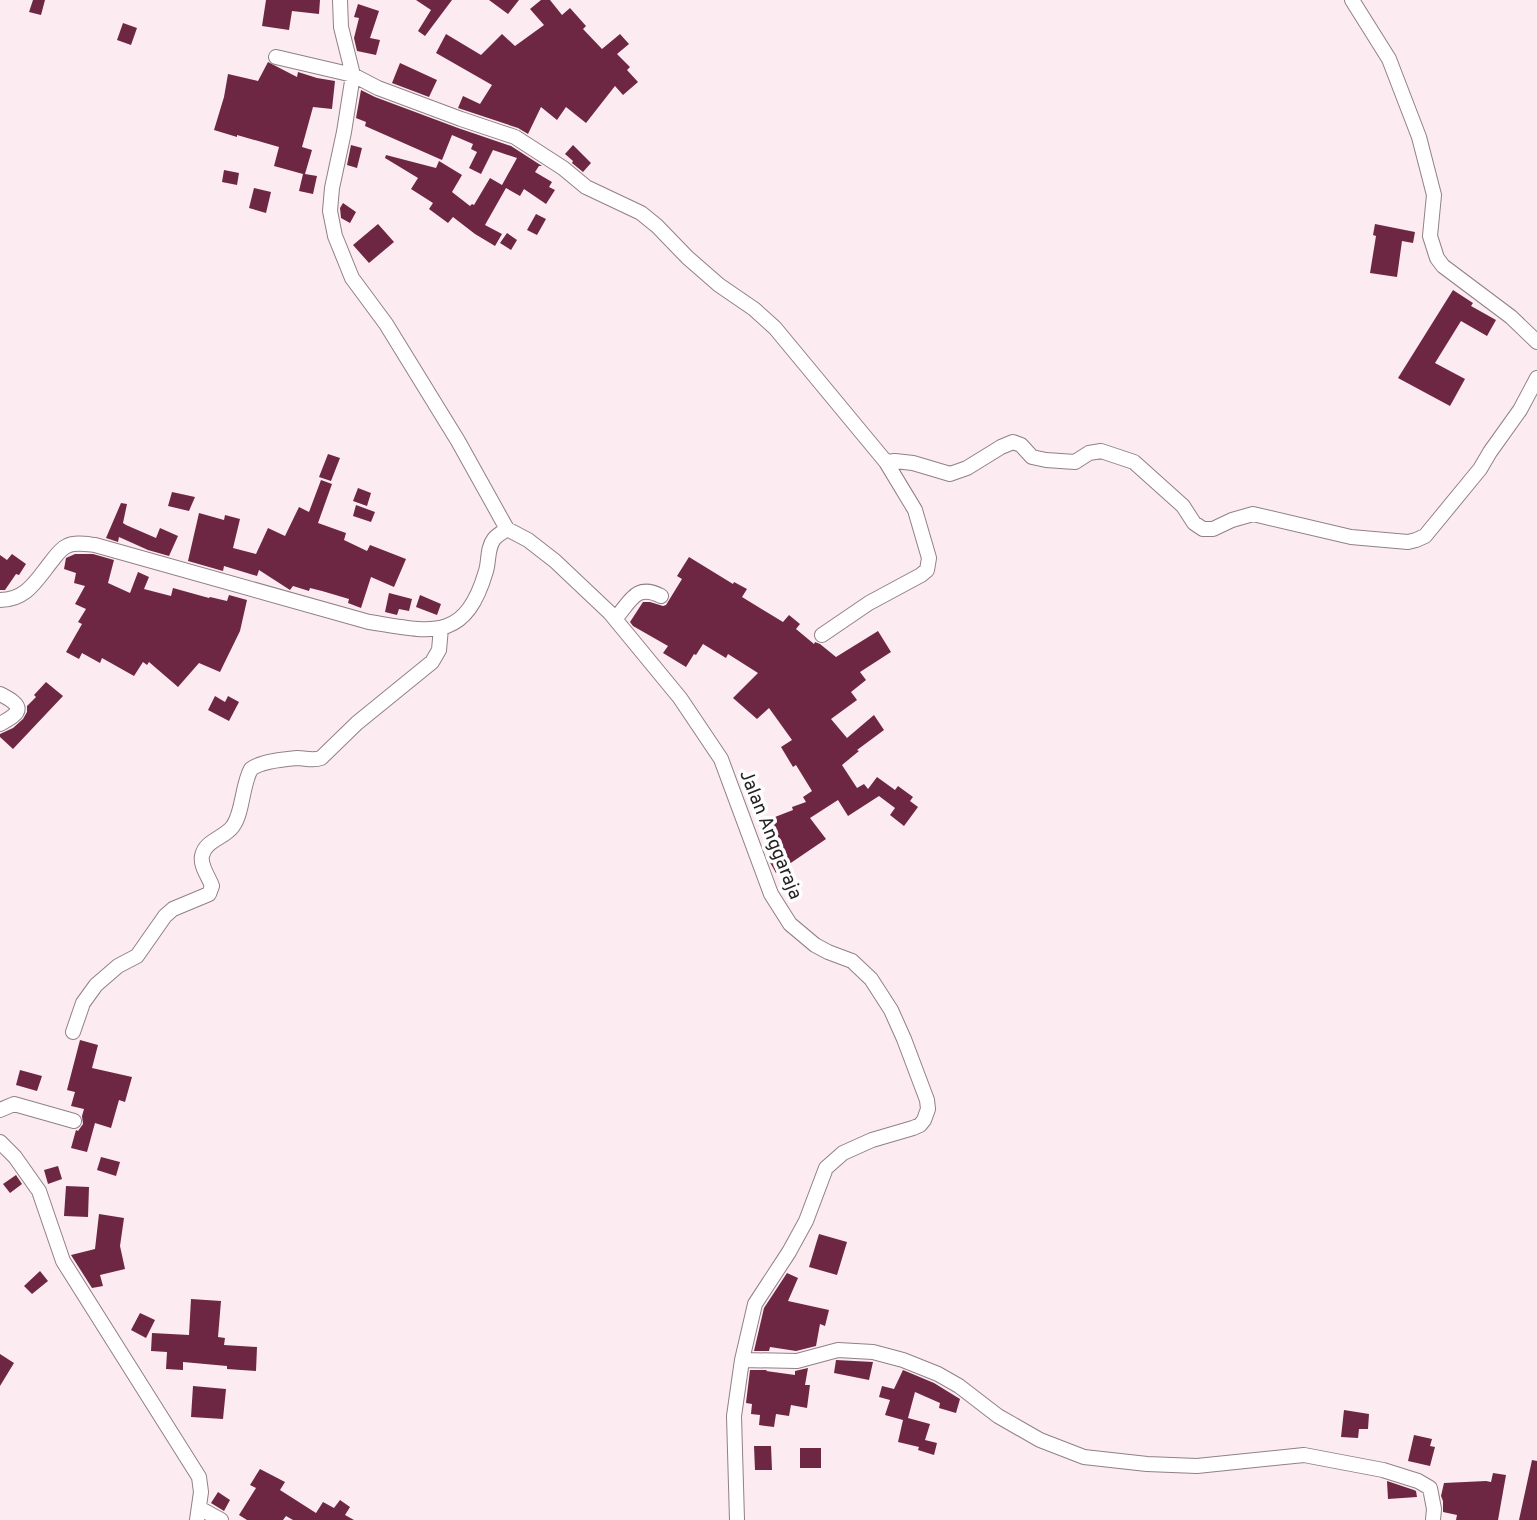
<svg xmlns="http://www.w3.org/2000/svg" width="1537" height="1520" viewBox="0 0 1537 1520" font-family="Overpass,sans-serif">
  <rect width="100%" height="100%" fill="#fcebf0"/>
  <path fill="#6e2742" d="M33 0H45L41 15 29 12Z
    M266 0H320L319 14 292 11 289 30 262 26Z
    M416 0H452L425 36 418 31 431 10Z
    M489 0H519L508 14Z
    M541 0H550L562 15 570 8 586 26 583 29 602 49 620 34 629 44 617 54 630 67 627 70 638 82 623 95 615 86 586 123 566 107 557 120 541 107 528 134 518 128 458 108 463 96 480 104 492 85 436 53 446 34 481 55 502 34 515 46 544 25 530 9Z
    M358 4 379 11 370 38 380 40 376 55 357 51 354 38 359 18 354 17Z
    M123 23 137 28 131 45 117 40Z
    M268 62 297 77 298 72 317 78 335 81 332 109 313 107 302 147 312 150 305 174 317 176 313 194 299 191 303 174 274 166 279 147 237 135V137L214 130 224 97 228 74 258 81Z
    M400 63 437 80 429 97 392 83Z
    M361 90 375 97 458 128 511 146 542 166H539L535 172 552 182 549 187 555 190 546 204 524 189 520 196 506 188 485 225 502 234 495 246 475 234 453 217 448 223 429 209 433 203 411 189 418 178 385 158 386 155 436 168 439 161 462 175 452 192 470 206 472 204 474 205 490 178 502 185 517 158 493 150 481 174 469 168 477 152 471 149 473 144 452 135 442 160 365 126 366 122 356 118Z
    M351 145 362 148 357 168 347 165Z
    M573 145 591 163 583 172 572 163 573 161 565 154Z
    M224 170 239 173 237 185 222 182Z
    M254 188 271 192 266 213 249 208Z
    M343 203 356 212 350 223 341 218 340 208Z
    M536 214 546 219 537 235 527 230Z
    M378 224 394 242 369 263 353 245Z
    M1375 224 1415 232 1413 243 1402 241 1397 277 1370 273 1376 236 1373 235Z
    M507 233 517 240 511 250 500 243Z
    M1453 290 1473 303 1471 306 1496 320 1487 336 1461 321 1435 363 1465 379 1450 406 1398 378Z
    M328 454 340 458 331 481 319 477Z
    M321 480 332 484 318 523 346 533 344 540 367 551 370 545 406 559 394 587 371 577 361 608 348 603 349 599 322 591 310 588 309 591 293 586 290 590 259 570 257 576 224 566 223 571 188 561 199 513 224 520 225 515 240 519 233 548 256 554 268 528 285 536 299 507 309 512Z
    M358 488 371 493 367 506 353 501Z
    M172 492 195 497 189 511 168 506Z
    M121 503 127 504 123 523 126 525 156 538 160 528 178 536 169 556 148 550 119 537 118 542 106 538Z
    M356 505 375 512 371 522 353 516Z
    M12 554 26 564 19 575 16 574 5 590H0V555L7 560Z
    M75 554H93L114 560 108 583 130 593 138 572 149 577 144 589 171 596 173 588 209 598 210 597 227 601 229 595 247 600 240 631 220 672 199 663 178 687 149 662 147 665 143 662 134 676 102 658 100 663 82 653 79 659 66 652 82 624 78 622 86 609 75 604 85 586 74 583 76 573 64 569 66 558Z
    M689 557 733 584 734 582 747 589 742 597 783 622 789 615 800 624 796 629 814 644 815 642 820 644 836 657 878 631 891 652 860 672 866 680 851 692 857 700 831 719 847 738 874 715 884 730 857 750 859 751 842 765 857 788 864 784 868 789 877 777 895 790 898 786 913 797 910 801 918 807 904 826 890 815 895 808 879 796 848 816 838 800 810 818 826 839 776 873 768 859 773 856 761 825 776 819 775 817 793 810 792 807 806 802 803 797 812 791 796 765 793 767 781 747 792 740 769 708 757 719 733 698 758 673 728 654 726 658 703 644 696 655 694 654 686 667 663 653 668 646 633 626 630 622 643 602H650L663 606 666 605 682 579 677 576Z
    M389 593 412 599 409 611 399 609 397 615 385 612Z
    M420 595 441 604 437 615 416 607Z
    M46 682 63 696 13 749 0 737V734L13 728 23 719 27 712V706L36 697 34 695Z
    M215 696 225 702 228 696 239 702 229 721 208 710Z
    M80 1040 98 1045 92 1068 132 1077 125 1102 119 1100 111 1128 95 1123 87 1152 71 1148 76 1130 78 1131 83 1124 82 1116 84 1109 71 1106 75 1092 67 1090Z
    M20 1070 42 1076 37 1091 16 1085Z
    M101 1157 120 1162 116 1176 97 1170Z
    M58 1166 62 1179 48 1184 44 1170Z
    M16 1175 22 1184 10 1193 3 1184Z
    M66 1186 89 1187 88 1217 64 1216Z
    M99 1214 124 1218 120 1246 125 1269 100 1275 103 1286 92 1288 71 1255 95 1249Z
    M819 1234 847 1242 837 1275 809 1267Z
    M40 1271 48 1281 32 1294 24 1286Z
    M787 1273 798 1278 788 1301 829 1310 825 1326 820 1324 816 1346 796 1351 770 1347 769 1351H754L764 1308Z
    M191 1299 221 1301 218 1337 225 1338 224 1345 257 1347 256 1371 227 1369V1366L183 1362V1370L166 1369 167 1352 151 1351 152 1333 189 1335Z
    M140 1313 155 1320 146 1338 131 1330Z
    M0 1354 14 1363 0 1386Z
    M836 1360 873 1362 869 1380 834 1373Z
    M808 1368 805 1385H810L807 1408 791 1405 789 1416 776 1414 774 1427 759 1425 760 1415 751 1414 752 1404 746 1403 750 1370H767L766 1371 795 1375V1371Z
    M903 1370 934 1383 960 1399 956 1413 939 1408 940 1403 915 1392 908 1418 930 1424 925 1440 937 1443 934 1455 918 1450 919 1447 898 1442 903 1420 885 1415 890 1400 879 1397 882 1386 894 1389Z
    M193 1386 226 1389 223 1419 191 1417Z
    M1344 1410 1369 1414 1368 1429H1359L1358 1438 1341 1437Z
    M1414 1435 1432 1439 1430 1446 1435 1447 1430 1466 1408 1461Z
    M754 1446H771L772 1470H755Z
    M800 1448H821V1468H800Z
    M1532 1460 1537 1461V1520H1519Z
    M260 1469 285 1482 280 1490 316 1513 323 1502 334 1508 340 1500 350 1507 345 1515 354 1520H293L286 1516 283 1520H247L239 1515 256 1488 250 1485Z
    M1493 1473 1506 1475 1498 1520H1456L1457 1515 1443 1512V1501L1441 1496 1444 1483 1486 1481 1491 1482Z
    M1387 1481 1414 1490 1416 1491 1417 1497 1388 1499Z
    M218 1492 230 1500 224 1511 211 1503Z"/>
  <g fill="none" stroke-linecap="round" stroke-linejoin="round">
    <g stroke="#908185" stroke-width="16">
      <path id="minor" d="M340 0 341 27 353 75 344 132 332 188 330 211 335 236 352 278 386 324 458 441 507 529
        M1352 0 1389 59 1419 137 1434 195 1430 236 1437 258 1443 266 1511 317 1537 342
        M276 57 353 75 378 88 461 119 515 137 563 168 586 187 641 213 657 226 688 258 719 285 754 309 775 328 886 462 915 510 929 558 927 570 921 575 869 603 822 635
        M886 462 895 461 913 463 950 474 967 468 1001 447 1013 442 1021 445 1032 457 1046 460 1075 462 1089 453 1101 451 1134 462 1183 506 1194 523 1203 529H1213L1232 520 1253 514 1351 537 1408 542 1416 540 1425 536 1480 469 1490 452 1520 410 1537 378
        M507 529 528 540 555 561 610 613 680 698 721 759 771 894 790 924 815 945 828 952 852 961 871 979 891 1010 904 1039 927 1100 928 1109 924 1120 920 1125 913 1128 872 1140 843 1153 826 1168 806 1221 789 1252 755 1304 742 1360 734 1416 737 1520
        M0 600C26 600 36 581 51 562 56 556 60 549 67 546 75 542 86 544 95 545L369 622C431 632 465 643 486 571 489 562 487 548 494 539 497 535 503 532 507 529
        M615 619C631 601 636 583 661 596
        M0 694C24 706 23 712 0 724
        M73 1032 83 1003 96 985 118 966 137 956 165 916 173 909 209 894 212 886C209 877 200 866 202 856 205 840 225 838 233 826 243 812 242 785 251 769 260 762 285 759 297 758 306 758 312 761 321 758L357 723 432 662 439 650 441 628
        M0 1110 14 1104 74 1121
        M0 1142 15 1157 39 1191 63 1261 199 1477 201 1492 197 1520
        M742 1360 797 1361 838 1350 873 1352 903 1360 938 1374 959 1386 998 1416 1040 1440 1084 1457 1147 1464 1197 1466 1304 1455 1383 1470 1418 1481 1430 1488 1434 1509 1433 1520
        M199 1508 221 1520"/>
    </g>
    <use href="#minor" stroke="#fff" stroke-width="14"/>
  </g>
  <g text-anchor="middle" stroke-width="7" stroke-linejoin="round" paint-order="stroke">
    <g font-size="19" fill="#262122" stroke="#fefefe">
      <text transform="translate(772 834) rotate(68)" y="7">Jalan Anggaraja</text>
    </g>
  </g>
</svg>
